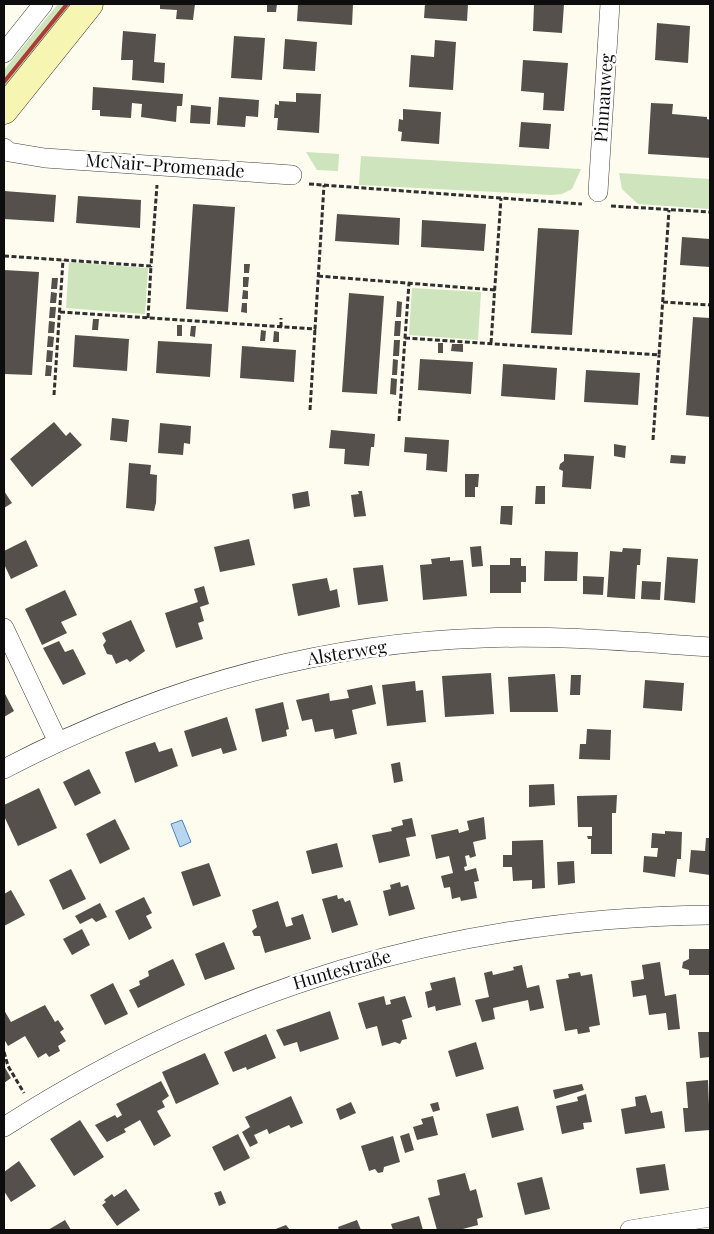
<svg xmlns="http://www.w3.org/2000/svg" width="714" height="1234" viewBox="0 0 714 1234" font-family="'Playfair Display',serif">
  <rect width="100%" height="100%" fill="#fdfcef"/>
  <path fill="#cde4bc" d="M58 4H76L4 93V70Z
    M306 152 339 154 338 171 317 170Z
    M361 156 581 169 572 189 562 194 551 195 359 185Z
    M619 173 710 179V209L638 204 622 189Z
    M69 262 148 268 145 314 66 308Z
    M412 288 481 292 478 340 409 335Z"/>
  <path fill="#b9d6ef" stroke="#4883be" d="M182 820 191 842 180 847 171 824Z"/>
  <path fill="#55504b" d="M160 4H195L193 20 176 19 177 10 160 9Z
    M267 4H277L276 12H267Z
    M298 4H353L352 25 297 21Z
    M425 4H468L467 21 424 18Z
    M534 4H564L562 33 533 31Z
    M657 23 690 26 688 63 655 60Z
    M123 31 156 34 154 62 165 63 164 83 132 80 133 60H121Z
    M234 36 265 38 262 80 231 78Z
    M285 39 317 42 315 71 283 69Z
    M435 40 456 42 453 90 409 87 411 55 434 57Z
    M523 60 568 63 564 111 543 110 544 93 521 91Z
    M93 87 183 94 182 106H177L176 122 141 117 142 104 132 103 131 118 100 116V110H92Z
    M296 93 321 94 319 133 277 130 278 118H274L275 104 279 105V101L296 102Z
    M219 97 259 100 258 117 246 116 245 127 217 125Z
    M651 103 673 104 672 114 707 117V119L710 120V158L648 154Z
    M191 105 211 107 210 124 190 123Z
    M403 109 441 112 439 144 401 141 402 132 398 131 399 119 403 120Z
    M521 122 551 124 549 149 519 147Z
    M4 191 56 195 54 222 4 219Z
    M78 196 141 200 140 228 76 223Z
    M193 204 235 207 228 312 186 309Z
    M337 214 400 218 399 245 335 241Z
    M422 220 486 224 484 251 421 247Z
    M538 228 579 230 572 335 531 333Z
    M682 237 710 239V267L680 265Z
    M244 264H250L249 273H244Z
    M4 270 39 272 32 375 4 374Z
    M243 277H249L248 287H243Z
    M52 278H58L57 289H51Z
    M243 290 248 291V299H242Z
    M51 292 57 293 56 303H50Z
    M349 293 384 296 377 394 342 392Z
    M397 301 402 302 401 317H396Z
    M242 303H247V313L241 312Z
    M50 307H56L55 318H49Z
    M693 317 710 318V417L686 415Z
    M93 319H99L98 330H92Z
    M49 321 55 322 54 333H48Z
    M395 321H401L400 336H394Z
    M177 325H182V336H177Z
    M191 326H196L195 337 190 336Z
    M261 330 266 331 265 341H260Z
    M274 331 279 332V342H273Z
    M75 335 129 339 127 371 73 367Z
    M48 336 54 337 53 347H47Z
    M394 340H400L399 356H393Z
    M158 341 212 344 210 377 156 373Z
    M438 343H443V353H438Z
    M452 344H463V352L451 351Z
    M242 346 296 350 294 382 240 378Z
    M47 350 53 351 52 362H46Z
    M393 359 398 360 397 375H392Z
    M420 359 473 362 471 394 418 390Z
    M503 364 557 368 555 400 501 396Z
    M46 365 52 366 51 376H45Z
    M586 370 640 373 638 405 584 402Z
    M391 378 397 379 396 395 390 394Z
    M112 418 129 420 127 442 110 440Z
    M54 422 66 436 70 432 82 445 32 487 10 459Z
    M160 423 191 426 190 444 184 443 183 455 158 453Z
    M331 430 375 434 374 447H371L369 466 344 464 345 449 329 448Z
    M405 437 449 440 447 472 426 470 427 454 404 452Z
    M614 444 626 446 625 458 614 456Z
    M564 454 594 456 591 489 562 487 563 471 559 469 560 464 564 461Z
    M671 455 686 456 685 464 670 463Z
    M129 463 151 465 150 474 157 475 156 503 154 511 126 508Z
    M465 474H479L478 487H475V497H465Z
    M536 486H545V504H535Z
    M4 491 12 503 4 508Z
    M308 491 310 506 294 509 292 494Z
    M358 491H362L366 516 354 517 351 495 359 494Z
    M501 506H513L512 525 500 524Z
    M249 539 255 565 220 572 214 547Z
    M26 540 38 566 11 579 4 564V551Z
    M481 546 483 566 472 567 470 547Z
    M623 548 641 549 640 565H637L635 599 607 597 610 551 622 552Z
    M545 551 578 552 577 581H544Z
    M450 557V561L463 560 467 596 423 600 420 565 432 564 431 559Z
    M667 557 698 559 695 603 664 600Z
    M510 558H521V566H526V582H521V593H490V565H510Z
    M383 565 388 601 358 605 353 568Z
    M583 576 604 577 603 595 583 594Z
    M327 578 330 591 337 589 340 607 298 616 292 584Z
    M642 581 661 582 660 600 641 599Z
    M204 586 209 604 200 607 204 621 198 623 203 639 176 648 165 613 198 602 194 589Z
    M65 590 77 615 61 622 67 633 42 645 25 609Z
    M131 620 145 651 130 662 127 659 116 664 112 655 107 654 103 645 106 641 102 633Z
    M59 641 65 652 73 649 86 674 63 685 43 648Z
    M491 673 494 714 445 717 442 676Z
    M555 674 558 712H510L508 677Z
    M571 675H581L580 695H570Z
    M645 680 684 683 682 711 643 708Z
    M415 681 416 691 423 690 426 722 387 726 382 685Z
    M372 685 376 704 352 710 357 734 335 739 333 729 315 732 312 719 302 721 296 700 329 693 330 701 349 698 347 690Z
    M4 692 14 711 4 717Z
    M283 702 289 729 286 730 287 736 262 742 255 709Z
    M227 717 237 750 223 754 221 748 192 757 184 731Z
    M587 729 611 730 610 760 579 759 580 744H586Z
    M155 742 159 752 172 748 178 766 135 783 125 752Z
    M400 762 403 781 394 783 391 764Z
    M89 769 101 793 75 806 63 782Z
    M554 784 555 805 529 807V785Z
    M39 788 57 828 18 846 4 816V805Z
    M617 795 616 813H612V854H591V839H588L587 836H592V827H578L577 796Z
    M484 817 486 839 473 842 476 856 470 858 469 855 465 856 467 866 464 867 465 871 476 868 479 881 474 882 477 898 461 901 460 897 452 899 450 887 444 888 441 876 453 873 449 856 436 859 431 835 458 829 459 833 469 830 467 821Z
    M412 818 416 836 406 838 410 856 379 863 372 835 392 831 391 828 403 825 402 820Z
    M115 819 130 849 100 864 86 834Z
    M665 831 682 832 681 859H677L675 877 643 872 644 856 657 857 658 848H651L652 833 665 834Z
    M706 838H710V875L689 872 691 850 705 851Z
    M543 840 545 888 532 889V880L513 881 512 867H503V855H512V841Z
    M337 843 343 867 312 874 306 851Z
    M574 861 575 883 558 885 557 862Z
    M209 863 221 896 193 906 181 872Z
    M71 869 86 899 63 910 49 880Z
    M400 882 401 887 408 885 415 909 389 916 383 891 391 889 390 885Z
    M11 890 25 915 4 926V894Z
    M337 895 338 899 343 898 345 902 350 900 358 925 332 933 322 899Z
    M144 897 152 913 146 916 152 928 129 940 115 911Z
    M278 901 286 927 293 925 291 918 303 914 311 939 265 953 260 936H254L252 931 257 927 252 910Z
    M100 903 107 917 96 922 92 918 80 924 75 916Z
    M82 929 90 945 72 955 63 939Z
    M224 942 235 969 205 980 195 954Z
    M689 949H710V975H689V970L682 968 683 962 689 959Z
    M173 959 185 985 138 1008 129 990 140 985 139 981 149 976 148 971Z
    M660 962 665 996 676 994 680 1029 668 1030 666 1013 649 1015 646 995 633 997 631 981 644 979 642 965Z
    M522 965 527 988 539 985 544 1008 530 1011 528 1000 510 1004 493 1008 495 1019 482 1022 475 1000 489 997 484 973 492 971 493 975 514 970 513 967Z
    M580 972 581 976 592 974 600 1025 589 1027 590 1032 578 1034 577 1029 565 1031 556 980 569 978 568 974Z
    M455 977 461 1005 436 1011 435 1006 428 1008 425 992 432 990 430 983Z
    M113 983 128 1014 105 1025 90 995Z
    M384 996 386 1005 391 1004 390 1000 405 996 412 1017 402 1020 407 1039 402 1040 400 1044 395 1042 382 1046 377 1026 366 1029 358 1003Z
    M45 1005 55 1022 58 1020 64 1029 60 1032 66 1041 58 1046 60 1051 49 1057 46 1053 38 1058 25 1036 8 1046 4 1039V1010L11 1022Z
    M330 1011 339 1039 300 1052 297 1042 284 1046 276 1030Z
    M698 1032H710V1057L700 1058Z
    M266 1034 276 1058 247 1070 246 1067 233 1072 224 1052Z
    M476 1042 484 1069 456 1077 448 1051Z
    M205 1053 219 1084 176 1104 162 1072Z
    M4 1066 11 1078 4 1083Z
    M708 1080 710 1130 685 1132 683 1108H688L686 1082Z
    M161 1081 169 1096 162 1101 165 1107 157 1111 171 1136 154 1146 140 1120 124 1129 126 1132 107 1142 95 1125 115 1115 117 1118 122 1115 116 1104Z
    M582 1084 584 1090 555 1099 553 1090Z
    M586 1094 592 1122 583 1123 584 1129 562 1134 556 1106 578 1101 577 1097Z
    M646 1095 651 1113 662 1111 665 1128 625 1134 621 1109 636 1106 635 1097Z
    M291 1096 303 1123 291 1128 289 1125 269 1134 267 1129 254 1135 258 1143 250 1147 242 1132 250 1127 245 1117Z
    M351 1102 356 1113 340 1120 336 1109Z
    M438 1102 440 1110 433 1112 430 1104Z
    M518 1106 524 1130 492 1138 486 1114Z
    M433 1116 438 1135 417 1140 413 1127 423 1124 421 1119Z
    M80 1120 104 1157 74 1176 50 1139Z
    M409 1133 414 1150 405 1153 400 1136Z
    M238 1134 250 1158 224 1171 212 1147Z
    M393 1136 400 1162 384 1167 383 1172 378 1173 375 1169 369 1171 361 1146Z
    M19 1161 36 1186 11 1202 4 1191V1172Z
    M665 1164 669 1190 640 1194 636 1168Z
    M465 1173 470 1191 476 1189 483 1217 477 1219 478 1225 459 1230H437L428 1198 440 1195 437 1180Z
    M542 1177 550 1209 525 1215 517 1183Z
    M126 1189 140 1210 117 1226 102 1205 106 1202 104 1200 112 1194 114 1197Z
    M221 1191 226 1203 219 1206 214 1193Z
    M419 1216 423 1230H393L391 1224Z
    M65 1220 71 1230H48Z
    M357 1220 361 1230H339L338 1227Z
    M286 1225 290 1230H273Z"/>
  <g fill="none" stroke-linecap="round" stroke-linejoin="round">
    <g stroke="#404040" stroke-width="20">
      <path id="minor" d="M4 53 43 4
        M4 148 9 152 45 158 292 175
        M598 192 610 4
        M4 628 58 742
        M4 769C153 691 315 643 484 638 560 635 635 642 710 647
        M4 1127C222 987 451 918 710 915
        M630 1230 710 1217"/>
    </g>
    <g stroke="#2f2f2f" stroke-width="29">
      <path id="secondary" d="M4 110 89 4"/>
    </g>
    <path stroke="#2f2f2f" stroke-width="3" stroke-dasharray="5 2.5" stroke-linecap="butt" d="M309 184 582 204
      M611 206 710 212
      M4 256 151 266 157 185
      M318 276 495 290
      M663 302 710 305
      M60 312 315 329 324 185
      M148 318 151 266
      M281 327V318
      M405 338 659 355 669 210
      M491 343 501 198
      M54 395 63 260
      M310 410 315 329
      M399 421 409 283
      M653 440 659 355
      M4 1052 8 1066 24 1093"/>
    <use href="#minor" stroke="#fff" stroke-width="19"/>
    <use href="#secondary" stroke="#f6f5b1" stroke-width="28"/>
    <path stroke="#ae3b34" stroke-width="4" d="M4 82 67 4"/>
  </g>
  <g text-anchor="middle" stroke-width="5" stroke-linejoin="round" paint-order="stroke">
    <g font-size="18" fill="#0d0d0d" stroke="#fff">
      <text transform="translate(604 98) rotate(-86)" y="6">Pinnauweg</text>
      <text transform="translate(165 166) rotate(4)" y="6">McNair-Promenade</text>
      <text transform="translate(347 653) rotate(-9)" y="6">Alsterweg</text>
      <text transform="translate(342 970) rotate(-16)" y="6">Huntestraße</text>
    </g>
  </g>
  <rect width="714" height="1234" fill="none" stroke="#0d0d0d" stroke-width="10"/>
</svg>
